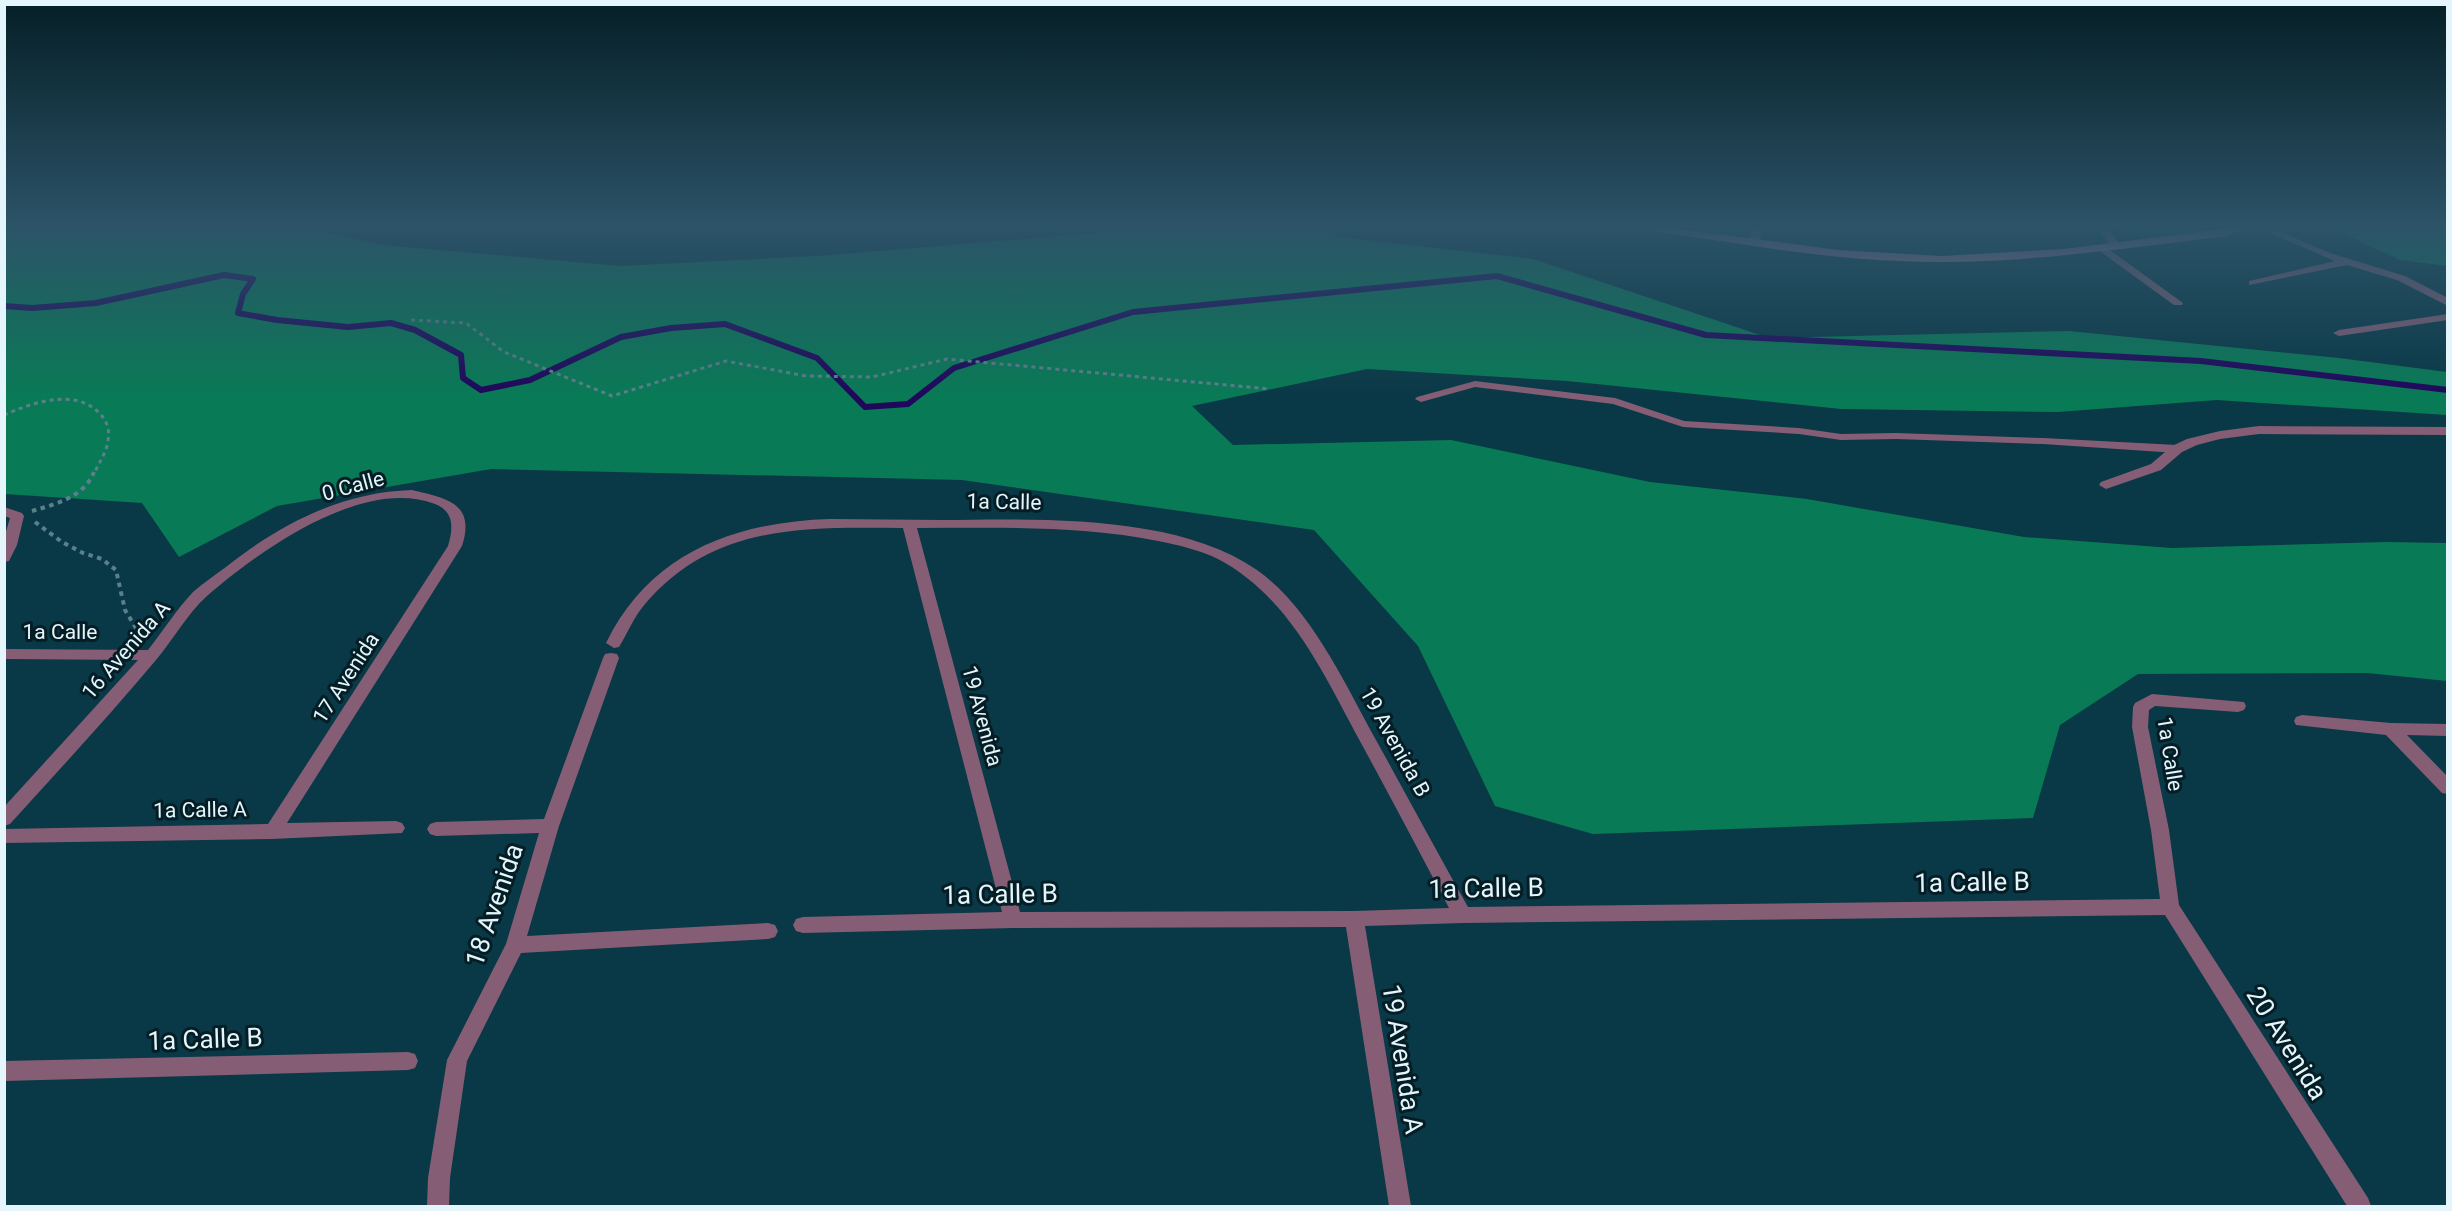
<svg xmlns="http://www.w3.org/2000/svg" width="2452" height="1211" viewBox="0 0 2452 1211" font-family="Roboto,sans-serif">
  <rect width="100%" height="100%" fill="#093846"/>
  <path fill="#005e41" d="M2111 228H2219L2211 232C2173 236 2146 244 2111 228Z"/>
  <path fill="#097a56" d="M4 228H309L382 245 620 266 817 256 1097 233 1094 228H1354L1330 236 1533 259 1769 338 2069 331 2339 358 2447 372V415L2217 400 2058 412 1841 409 1567 381 1367 369 1192 406 1233 445 1451 440 1650 482 1807 499 2024 537 2172 548 2386 542 2447 543V681L2367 673 2138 674 2060 725 2033 818 1593 834 1495 806 1418 646 1314 530 962 480 491 469 277 506 179 557 142 503 5 494Z
    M2332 228H2447V266L2400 260Z"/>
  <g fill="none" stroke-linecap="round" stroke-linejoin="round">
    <path stroke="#1f075c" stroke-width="6" d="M4 306 32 308 96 303 224 275 253 279 243 294 238 313 277 320 348 327 391 323 415 330 461 355 463 378 481 390 530 380 621 337 671 328 725 324 817 358 865 407 908 404 954 368 1133 312 1497 276 1706 335 2201 361 2448 390"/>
    <path stroke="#5c808b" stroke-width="3" stroke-dasharray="4 4" stroke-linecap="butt" d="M411 320 466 323 504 352 612 396 726 361 806 376 872 377 947 359 1270 389
      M4 415C31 403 76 387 100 414 107 421 110 430 108 440 107 452 99 462 94 474"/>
    <path stroke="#5c808b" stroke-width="4" stroke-dasharray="4.5 4.5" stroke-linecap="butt" d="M32 511C56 504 84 497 94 472
      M35 522 62 542 83 553 102 559 116 570 125 610 142 638"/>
    <path fill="#855e75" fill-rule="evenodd" d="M1753 228H1763L1759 241 1754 244 1749 241Z
      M2097 245H2103L2183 303 2182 305H2174L2097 249Z
      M1475 381 1615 398 1684 421 1799 428 1841 434 1896 433 2043 438 2177 445 2183 449 2177 453 2043 444 1896 439 1841 440 1799 434 1683 427 1613 404 1475 387 1421 402 1415 399 1417 397Z"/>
    <path fill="#855e75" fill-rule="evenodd" d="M2097 228H2107L2121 245 2120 247H2112Z
      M2258 228H2271L2330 253 2405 276 2448 298V306L2397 280 2347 265 2249 285V281L2335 261Z
      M2448 314V320L2339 336 2333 333 2339 330Z
      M2259 426 2448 427V435L2259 434 2220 439 2197 445 2182 452 2161 470 2106 489 2099 485 2101 482 2151 464 2172 446 2187 439 2220 431Z
      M412 490C446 498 476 503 462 546L287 823 396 821 402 823 405 828 402 833 272 839 4 843V829L268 824 448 546C453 529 455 512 435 504 363 476 259 551 207 596 187 614 173 640 156 660 109 716 59 770 10 824L4 826V807L138 660 4 659V649L148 650C163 631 176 610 193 592 203 583 215 575 226 567 280 524 342 492 412 490Z
      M4 507 22 513 24 516 17 545 9 561 4 562V538L10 518 4 516Z
      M830 519C867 519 905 520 943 520 1038 519 1177 514 1257 570 1311 608 1345 684 1376 740 1407 796 1437 852 1468 907L2160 899 2151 830 2132 727 2133 707 2135 703 2152 694 2244 702 2246 706 2244 710 2238 712 2155 706 2149 710 2148 727 2169 830 2179 905 2368 1198 2371 1206H2347L2165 915 1463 923 1365 926 1411 1206H1389L1346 927 1013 928 803 933 796 931 793 925 796 919 803 917 1002 912 903 528C807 527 714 523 645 604 634 617 628 632 619 647L614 648 606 643C650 553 734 522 830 519ZM917 528C997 528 1079 525 1158 541 1178 545 1200 550 1218 559 1290 597 1324 675 1361 743 1391 798 1420 853 1449 908L1354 911 1020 912Z
      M611 653 617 654 619 658 559 826 527 936 768 923 775 925 778 931 775 937 768 939 521 953 467 1061 450 1178 449 1206H427L428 1178 447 1060 506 944 539 833 436 836 430 834 427 829 430 824 436 822 544 819 603 658 605 654Z
      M2302 715 2391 723 2448 724V736L2407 735 2448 777V794L2442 793 2386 735 2296 725 2294 721 2296 717Z
      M408 1052 415 1054 418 1061 415 1068 408 1070 4 1081V1061Z"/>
    <path fill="#b3769a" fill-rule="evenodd" d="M1646 228H1672L1838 250 1941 256 2064 249 2231 228H2244L2227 236C2119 249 2009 266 1900 261 1816 258 1734 242 1651 231Z"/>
  </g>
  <linearGradient id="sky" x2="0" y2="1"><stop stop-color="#051f26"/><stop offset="0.57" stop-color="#2c5368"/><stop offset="1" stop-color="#2c5368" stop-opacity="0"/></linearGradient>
  <rect width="2452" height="397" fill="url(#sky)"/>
  <g text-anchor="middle" stroke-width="6" stroke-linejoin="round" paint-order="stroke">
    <g font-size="21" fill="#e4f5fc" stroke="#051d25">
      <text transform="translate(353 486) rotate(-15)" y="7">0 Calle</text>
      <text transform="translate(1004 502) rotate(1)" y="7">1a Calle</text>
      <text x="60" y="639">1a Calle</text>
      <text transform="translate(126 650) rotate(-49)" y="7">16 Avenida A</text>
      <text transform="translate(346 678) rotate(-57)" y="7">17 Avenida</text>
      <text transform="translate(982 716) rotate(75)" y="7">19 Avenida</text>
      <text transform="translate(1395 742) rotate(61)" y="7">19 Avenida B</text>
      <text transform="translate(2170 754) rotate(81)" y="7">1a Calle</text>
      <text transform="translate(200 810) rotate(-1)" y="7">1a Calle A</text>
    </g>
    <g font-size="26" fill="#e4f5fc" stroke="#051d25">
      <text transform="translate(1972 882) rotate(-1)" y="9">1a Calle B</text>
      <text transform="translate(1486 888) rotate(-1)" y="9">1a Calle B</text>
      <text transform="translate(1000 894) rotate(-1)" y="9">1a Calle B</text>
      <text transform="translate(494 905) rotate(-71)" y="9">18 Avenida</text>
      <text transform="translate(205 1039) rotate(-2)" y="9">1a Calle B</text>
      <text transform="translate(2287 1043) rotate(58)" y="9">20 Avenida</text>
      <text transform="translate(1403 1059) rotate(81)" y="9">19 Avenida A</text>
    </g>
  </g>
  <rect width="2452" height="1211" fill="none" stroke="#e4f5fc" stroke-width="12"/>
</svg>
